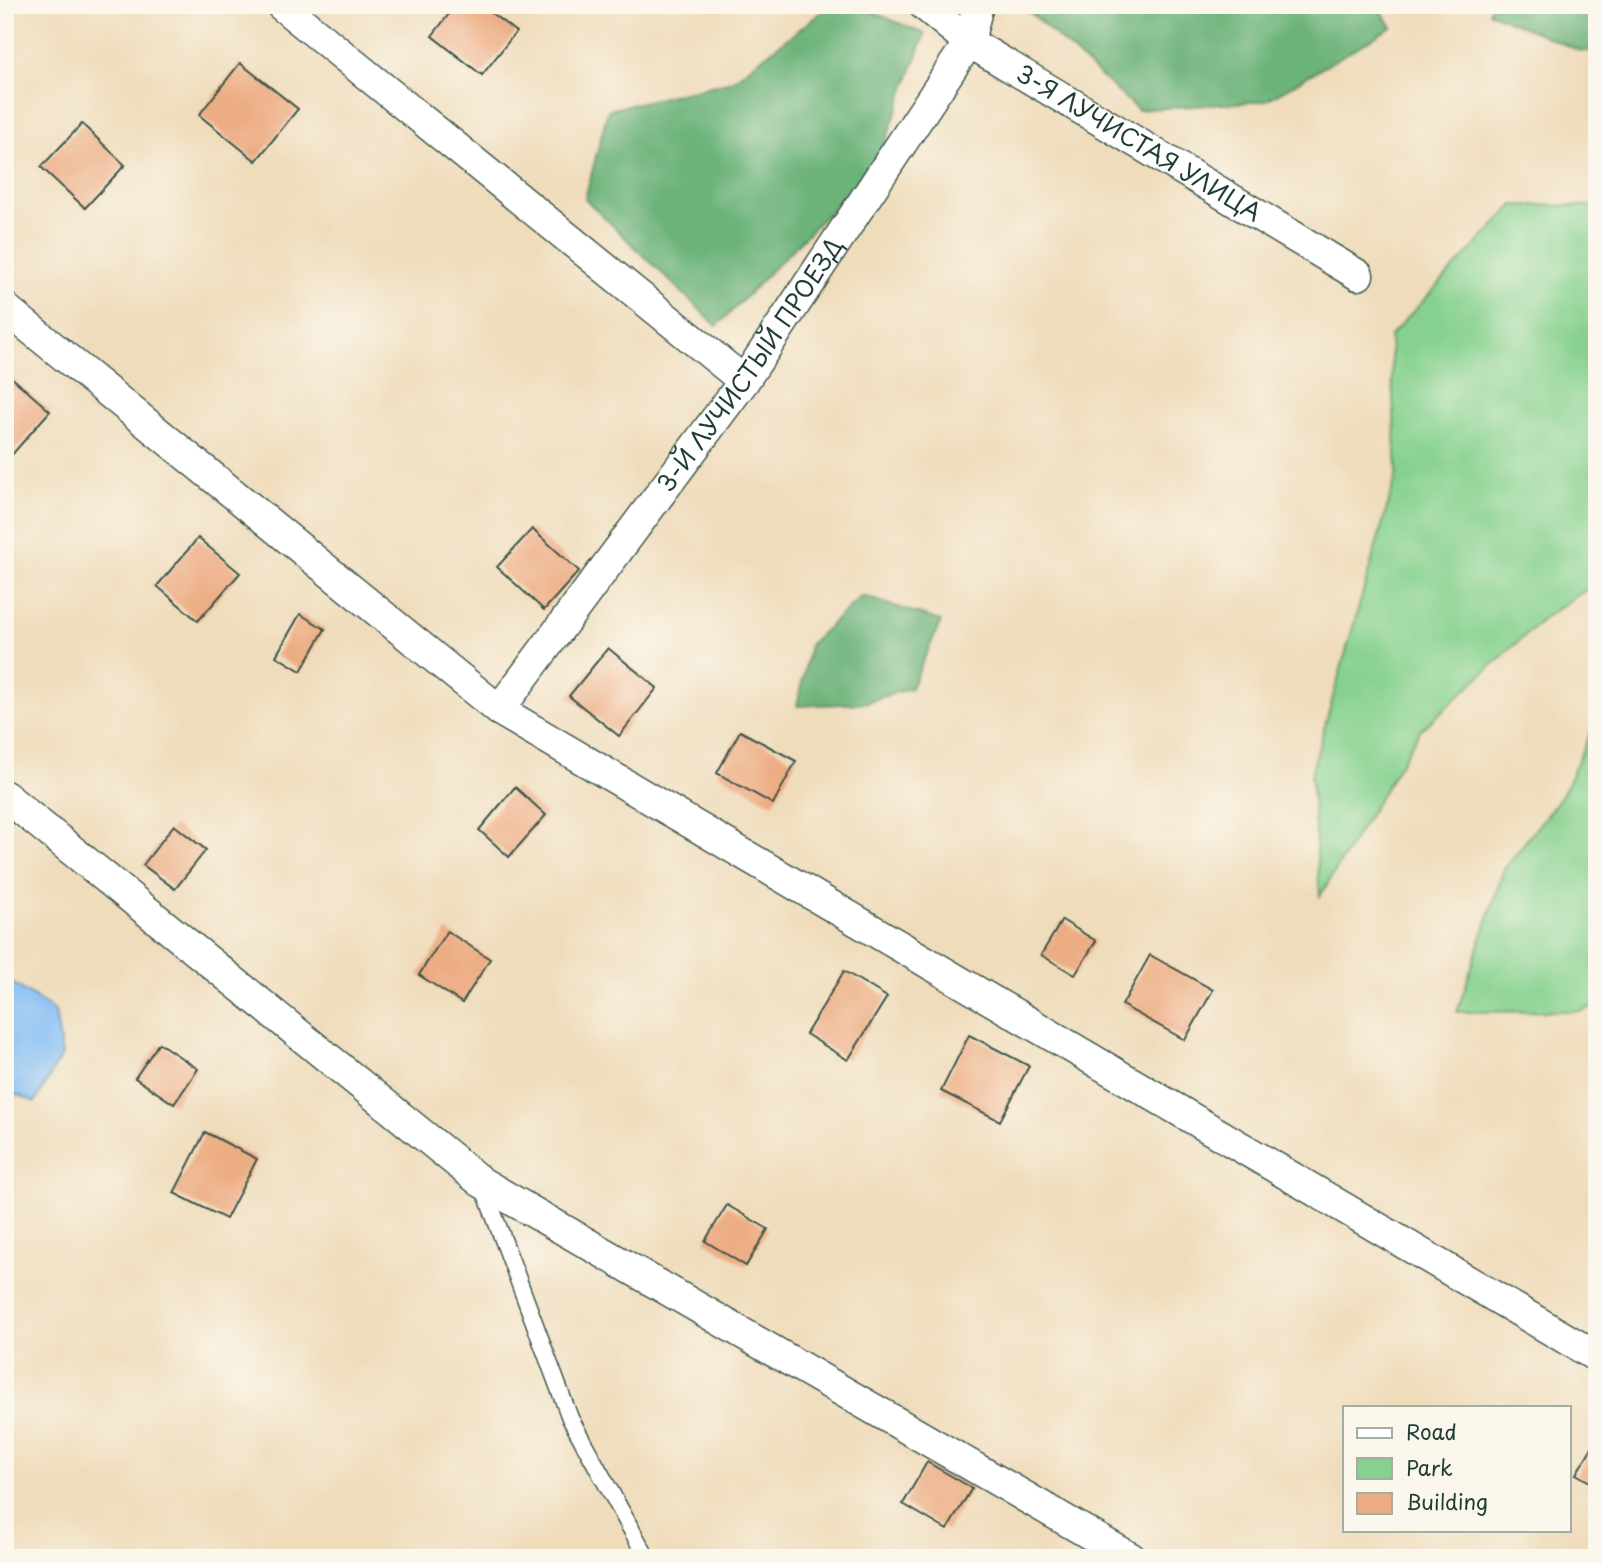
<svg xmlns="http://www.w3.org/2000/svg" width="1602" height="1563" viewBox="0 0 1602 1563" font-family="'Playpen Sans',sans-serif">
  <rect width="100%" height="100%" fill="#fbf7ec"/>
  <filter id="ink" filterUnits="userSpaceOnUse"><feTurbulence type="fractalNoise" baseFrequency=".0143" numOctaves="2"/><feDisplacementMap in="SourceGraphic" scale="14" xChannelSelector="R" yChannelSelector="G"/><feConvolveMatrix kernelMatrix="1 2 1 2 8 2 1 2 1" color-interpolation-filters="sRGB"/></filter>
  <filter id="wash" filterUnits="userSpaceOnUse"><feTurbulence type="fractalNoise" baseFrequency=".00686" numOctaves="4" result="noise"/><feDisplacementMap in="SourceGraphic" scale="28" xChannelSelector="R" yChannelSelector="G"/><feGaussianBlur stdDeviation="1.57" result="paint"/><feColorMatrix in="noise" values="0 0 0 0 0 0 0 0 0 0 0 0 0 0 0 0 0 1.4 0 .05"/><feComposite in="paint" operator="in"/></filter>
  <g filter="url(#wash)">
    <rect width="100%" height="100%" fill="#efdcbb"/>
    <path fill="#86d18f" stroke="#528762" stroke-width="2" d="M1514 205 1597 206V582L1544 618 1420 731 1320 896 1311 774 1397 473 1390 336Z
      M1597 718V1005L1581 1011 1457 1012 1504 869 1563 794Z"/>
    <path fill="#6cb37a" stroke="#467857" stroke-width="2" d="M831 5H856L925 34 878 162 717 326 585 199 608 110 732 81Z
      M1027 5H1377L1392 27 1265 101 1138 110 1025 8Z
      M1491 5H1597V50L1580 51 1489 12Z
      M862 596 941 621 911 688 864 703 797 706 810 644Z"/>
    <path fill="#82bcf4" stroke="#507c94" stroke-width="2" d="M5 978 55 1011 62 1055 35 1102 5 1090Z"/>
    <g id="blocks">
      <path fill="#edad84" d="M456 5H481L516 32 482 75 432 36Z
        M240 63 298 109 256 161 199 115Z
        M82 124 125 165 85 208 41 167Z
        M11 377 50 411 9 458 5 454V383Z
        M532 529 579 571 544 610 497 567Z
        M198 538 240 573 198 621 157 586Z
        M300 614 325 629 301 671 276 656Z
        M608 648 657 688 619 736 569 696Z
        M740 731 796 761 773 804 717 773Z
        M515 787 546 815 509 857 479 830Z
        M174 825 206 850 175 889 143 865Z
        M1062 920 1096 941 1075 975 1041 955Z
        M447 931 490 959 462 1003 419 975Z
        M1150 955 1213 990 1185 1040 1122 1005Z
        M844 971 887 997 848 1060 806 1034Z
        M969 1035 1029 1066 1000 1121 941 1091Z
        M159 1043 198 1069 174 1104 135 1078Z
        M205 1132 257 1159 226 1219 174 1193Z
        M727 1205 768 1229 746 1266 705 1241Z
        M1597 1439V1486L1576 1474Z
        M927 1462 972 1488 947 1530 903 1504Z"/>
    </g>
  </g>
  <g filter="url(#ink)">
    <use href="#blocks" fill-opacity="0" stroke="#3e5548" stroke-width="2"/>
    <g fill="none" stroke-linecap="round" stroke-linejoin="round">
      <g stroke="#3e5548" stroke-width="19">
        <path id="service" d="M483 1186 570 1418 647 1558"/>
      </g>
      <g stroke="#3e5548" stroke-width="33">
        <g id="minor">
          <path d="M281 5 744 381"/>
          <path id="s1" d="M924 5 969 42 1358 275"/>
          <path d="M5 308 499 710 1597 1357"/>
          <path id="s2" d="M499 710 744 381 969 42 978 5"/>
          <path d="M5 796 481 1182 1131 1558"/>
        </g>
      </g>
      <use href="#service" stroke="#fff" stroke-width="16"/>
      <use href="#minor" stroke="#fff" stroke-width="30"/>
    </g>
  </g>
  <g text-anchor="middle" stroke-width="6" stroke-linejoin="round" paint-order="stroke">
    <g font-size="24" fill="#1f3d34" stroke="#fbf7ec">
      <text dy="8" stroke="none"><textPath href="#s1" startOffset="256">3-Я ЛУЧИСТАЯ УЛИЦА</textPath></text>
      <text dy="8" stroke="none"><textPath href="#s2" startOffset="427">3-Й ЛУЧИСТЫЙ ПРОЕЗД</textPath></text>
    </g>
  </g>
  <rect width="1602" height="1563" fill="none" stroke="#fbf7ec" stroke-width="28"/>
  <rect x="1343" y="1406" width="228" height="126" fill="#fbf7ec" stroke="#a3ada2" stroke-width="2"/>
  <rect x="1357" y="1428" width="35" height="10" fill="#ffffff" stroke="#a3ada2" stroke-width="2"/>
  <text x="1406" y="1440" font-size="21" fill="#1f3d34">Road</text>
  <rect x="1357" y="1458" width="35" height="21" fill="#86d18f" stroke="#a3ada2" stroke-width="2"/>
  <text x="1406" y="1476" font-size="21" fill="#1f3d34">Park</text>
  <rect x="1357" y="1493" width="35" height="21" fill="#edad84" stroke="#a3ada2" stroke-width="2"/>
  <text x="1406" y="1510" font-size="21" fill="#1f3d34">Building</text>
</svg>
